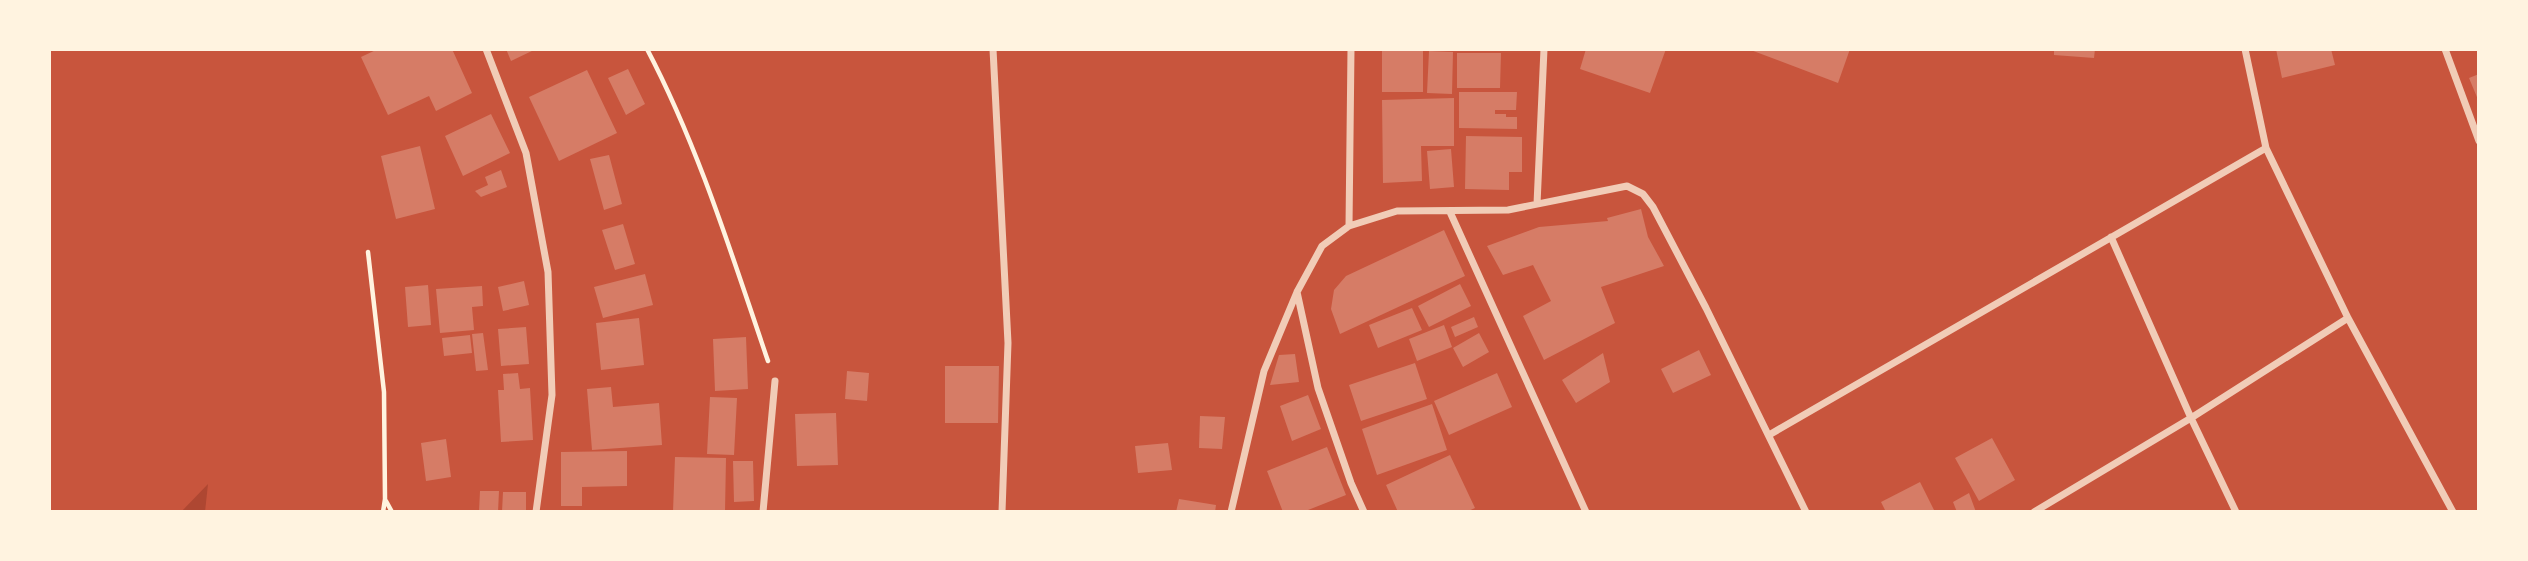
<svg xmlns="http://www.w3.org/2000/svg" width="2528" height="561" viewBox="0 0 2528 561" font-family="Roboto,sans-serif">
  <rect width="100%" height="100%" fill="#c8553d"/>
  <path fill="#ae4732" d="M208 484 205 512H181Z"/>
  <path fill="#d67c66" d="M378 49H452L472 93 436 111 429 96 388 115 361 57Z
    M506 49H536L511 61Z
    M1586 49H1666L1650 93 1580 69Z
    M1748 49H1850L1838 83Z
    M2054 49H2095L2094 58 2054 55Z
    M2276 49H2331L2335 65 2282 78Z
    M1382 51H1423V92H1382Z
    M1429 51 1453 52 1452 94 1427 93Z
    M1457 53H1501L1500 88H1457Z
    M628 69 645 104 626 115 608 78Z
    M587 70 617 133 559 161 529 97Z
    M2479 74V102L2469 78Z
    M1459 92H1517L1516 110H1495V114H1506V117H1517V129L1459 128Z
    M1454 98V146H1421L1422 181 1383 183 1382 100Z
    M491 114 510 153 463 176 445 136Z
    M1466 136 1522 137V172H1509V190L1465 189Z
    M420 146 435 209 396 219 381 156Z
    M1451 149 1454 187 1430 189 1427 151Z
    M609 155 622 204 604 210 590 159Z
    M501 170 507 187 481 197 475 191 488 185 485 177Z
    M1641 209 1648 237 1664 266 1601 287 1615 323 1544 360 1523 316 1551 301 1533 265 1503 275 1487 246 1539 227 1608 221 1607 218Z
    M623 224 635 264 615 270 602 230Z
    M1444 230 1465 276 1340 334 1331 309 1334 290 1346 276Z
    M645 274 653 305 603 318 594 287Z
    M524 281 529 305 503 311 498 287Z
    M1460 284 1471 306 1429 327 1418 306Z
    M428 285 431 325 408 327 405 287Z
    M482 286 483 306 472 307 474 330 440 333 436 289Z
    M1412 308 1422 330 1378 348 1369 325Z
    M1474 317 1478 327 1455 337 1451 327Z
    M639 318 644 365 601 370 596 323Z
    M1444 325 1452 347 1417 361 1409 339Z
    M526 327 529 364 501 366 498 329Z
    M483 333 488 370 476 371 472 334Z
    M1479 333 1489 352 1463 367 1453 348Z
    M470 335 472 353 444 356 442 338Z
    M746 337 748 389 715 391 713 339Z
    M1699 350 1711 375 1673 393 1661 369Z
    M1603 353 1610 382 1576 403 1562 380Z
    M1295 354 1299 382 1270 385 1279 355Z
    M1415 363 1427 399 1361 421 1349 385Z
    M945 366H999L998 423H945Z
    M847 371 869 373 867 401 845 399Z
    M518 373 520 389 530 388 533 440 501 442 498 390H504L503 374Z
    M1497 373 1512 407 1449 435 1434 401Z
    M611 387 613 407 659 403 662 445 592 450 587 389Z
    M1308 395 1321 429 1292 441 1280 406Z
    M710 397 737 398 734 455 707 454Z
    M1432 404 1447 450 1377 475 1362 429Z
    M836 413 838 465 797 466 795 414Z
    M1200 416 1225 417 1222 449 1199 448Z
    M1992 438 2015 480 1979 501 1955 458Z
    M446 439 451 477 426 481 421 443Z
    M1168 443 1172 470 1138 473 1135 446Z
    M1327 447 1346 495 1303 512H1283L1267 471Z
    M627 451V486L582 487V506H561V452Z
    M1450 455 1475 508 1466 512H1398L1386 485Z
    M675 457 726 458 725 512H673Z
    M733 461H753L754 501 734 502Z
    M1920 482 1935 512H1886L1881 502Z
    M480 491H499L498 512H479Z
    M503 492H526V512H502Z
    M1969 493 1976 512H1957L1953 502Z
    M1179 499 1216 505 1215 512H1176Z"/>
  <g fill="none" stroke-linecap="round" stroke-linejoin="round">
    <path stroke="#fff3e0" stroke-width="4.5" d="M647 49C699 148 732 256 768 361
      M368 252 384 392 385 499 383 512
      M386 501 392 512"/>
    <path stroke="#f1ccb7" stroke-width="7" d="M486 49 526 153 548 272 552 395 536 512
      M993 49 1008 343 1002 512
      M2245 49 2266 148 2348 318 2453 512
      M2445 49 2479 141
      M1537 204 1544 49
      M1450 212 1586 512
      M1349 226 1351 49
      M2111 237 2191 418 2236 512
      M1297 292 1318 388 1351 483 1364 512
      M1769 435 2266 148
      M763 512 775 381
      M1231 512 1264 371 1297 292 1322 246 1349 226 1397 211 1508 210 1627 186 1643 194 1653 207 1706 308 1806 512
      M2034 512 2191 418 2348 318"/>
  </g>
  <rect width="2528" height="561" fill="none" stroke="#fff3e0" stroke-width="102"/>
</svg>
